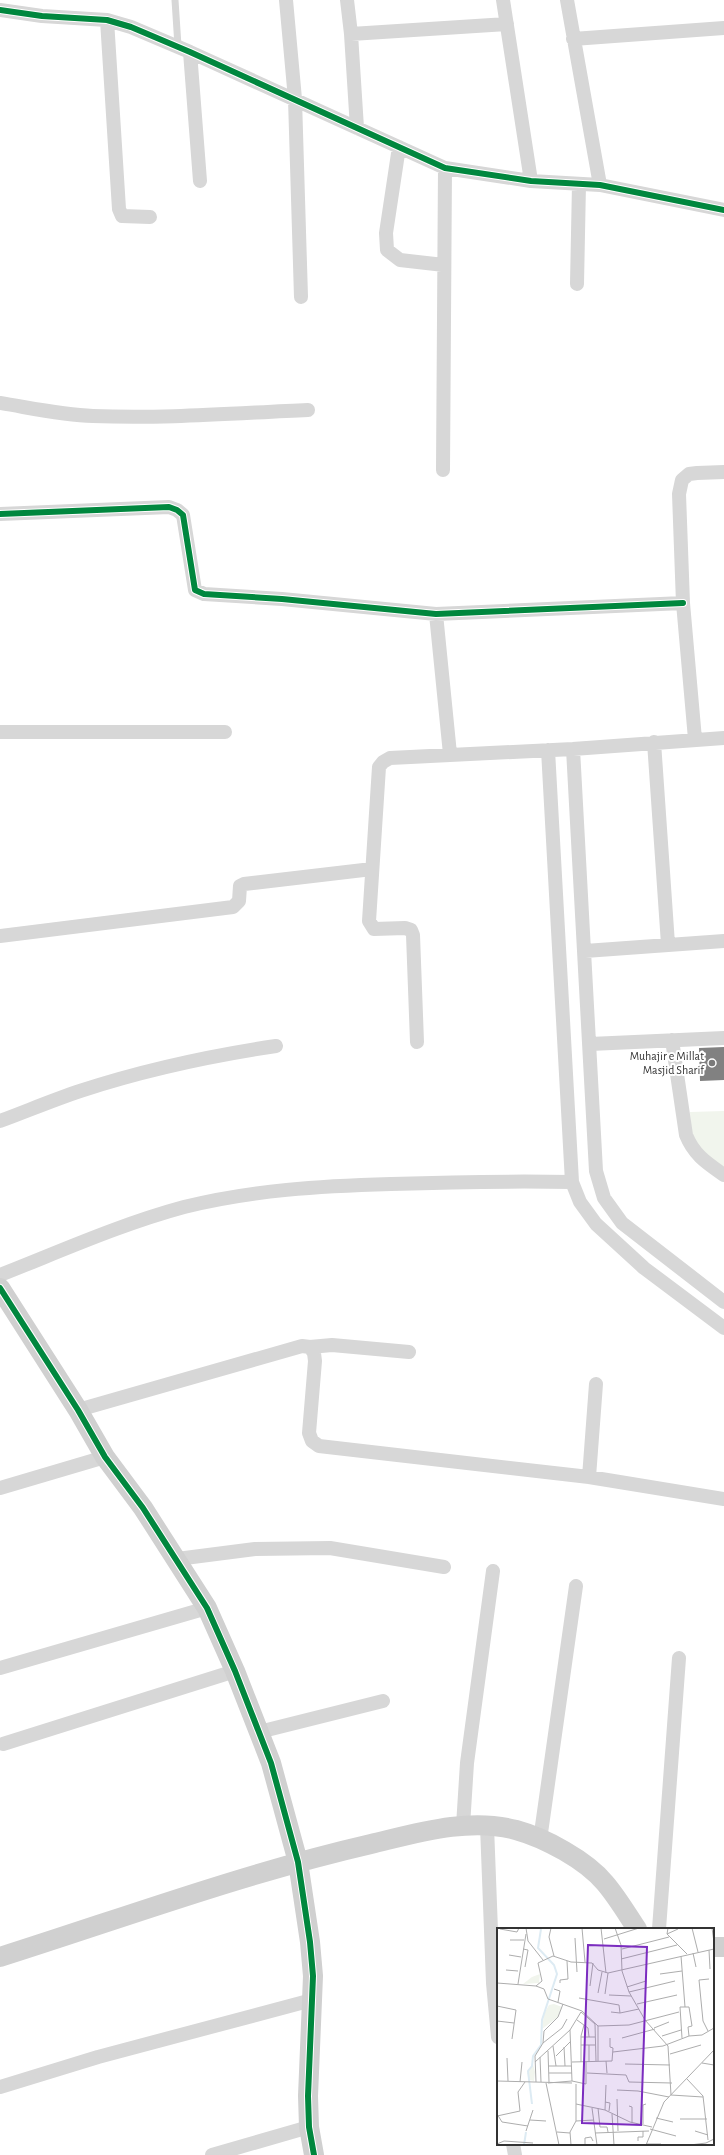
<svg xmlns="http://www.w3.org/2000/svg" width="724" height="2155" viewBox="0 0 724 2155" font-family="'Alegreya Sans',sans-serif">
  <rect width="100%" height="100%" fill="#fff"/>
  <path fill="#f1f5ed" d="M724 1111V1169C696 1147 692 1148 690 1112Z"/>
  <path fill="#818181" d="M724 1047V1080L700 1081 699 1048Z"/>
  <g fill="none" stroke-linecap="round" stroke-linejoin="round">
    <path stroke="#d7d7d7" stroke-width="7" d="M175 0 178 46"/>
    <path stroke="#d7d7d7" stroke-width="14" d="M286 0 295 99 301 297
      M347 0 351 34 357 128
      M503 0 531 181
      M567 0 600 185
      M0 10 42 16 107 20 131 27 190 52 445 168 531 181 600 185 724 210
      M107 20 119 209 122 216 150 217
      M351 34 507 24
      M573 39 724 28
      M190 52 200 181
      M399 147 386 233 387 250 400 260 444 265
      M577 284 579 184
      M0 403C31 408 62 415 93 416 164 419 237 413 308 410
      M443 470 445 168
      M0 514 169 507 177 510 183 515 195 590 204 594 282 599 436 614 683 603
      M436 614 450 754
      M0 732H225
      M695 739 683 603 679 494 682 480 689 474 697 473 724 472
      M654 742 668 944
      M573 749 596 1171 604 1198 622 1223 724 1302
      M548 750 572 1182 580 1202 596 1224 644 1268 724 1328
      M0 936 233 907 239 901 240 886 244 884 372 869
      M585 951 724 941
      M672 1040 686 1135C694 1155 707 1163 724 1175
      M417 1042 413 935 411 930 405 928 374 929 369 921 379 767 383 762 390 758 573 749 724 738
      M590 1044 724 1038
      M0 1121C27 1111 53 1100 80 1091 144 1070 209 1056 276 1046
      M0 1275C61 1251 121 1224 184 1207 252 1190 321 1186 391 1184 451 1182 511 1181 572 1182
      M310 1347 314 1353 315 1361 309 1433 312 1441 319 1446 589 1477 724 1499
      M78 1410 302 1346 310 1347 332 1345 409 1352
      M589 1477 596 1384
      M0 1488 105 1457
      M177 1559 255 1549 330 1548 444 1567
      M0 1668 207 1608
      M259 1732 383 1701
      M3 1744 235 1671
      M463 1826 467 1763 493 1571
      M487 1826 493 1983 498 2037
      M540 1840 576 1586
      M659 1929 679 1658
      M0 2087 98 2057 312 2000
      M513 2144 515 2155
      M212 2155 309 2127"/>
    <path stroke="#d0d0d0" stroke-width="20" d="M0 1288 78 1410 105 1457 143 1508 207 1608 235 1671 271 1763 298 1862 310 1942 313 1976 308 2096 309 2127 314 2155
      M713 1947H724
      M0 1957C123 1918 245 1873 371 1844 417 1833 469 1817 516 1830 545 1838 586 1860 605 1883 617 1897 627 1914 637 1929"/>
    <g stroke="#fff" stroke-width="8">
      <path id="cycleway" d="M0 10 42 16 107 20 131 27 190 52 445 168 531 181 600 185 724 210
        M0 514 169 507 177 510 183 515 195 590 204 594 282 599 436 614 683 603
        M0 1288 78 1410 105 1457 143 1508 207 1608 235 1671 271 1763 298 1862 310 1942 313 1976 308 2096 309 2127 314 2155"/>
    </g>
    <use href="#cycleway" stroke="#00873e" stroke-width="6"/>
  </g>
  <circle fill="#7a7a7a" stroke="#fff" stroke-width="1.5" cx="712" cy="1063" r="4"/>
  <g text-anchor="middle" stroke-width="4" stroke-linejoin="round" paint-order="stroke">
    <g font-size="12" fill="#333" stroke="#fff" text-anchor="end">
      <text x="704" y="1060">Muhajir e Millat<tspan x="704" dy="14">Masjid Sharif</tspan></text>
    </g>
  </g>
  <g transform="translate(497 1928)">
    <rect width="217" height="217" fill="#fff"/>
    <path d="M43 46 42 55 26 56 35 49ZM57 76 65 79 61 89 45 101 47 86 52 77ZM36 136 38 144 37 153 33 152 30 145Z" fill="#f1f5ed"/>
    <path fill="none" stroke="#ddebf3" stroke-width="2" d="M35 176 31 143 35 138 36 128 44 117 45 92 60 46 57 37 41 20 44 1M27 217 29 204"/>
    <path fill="none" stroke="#adadad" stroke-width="1" d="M29 0 31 13 46 32M54 0 52 9 57 28M85 0 88 34M104 0 109 45M118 0 124 17 125 43 132 64 148 92 171 118 174 167 206 169M171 0 170 6 190 26M195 0 201 24M215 0 217 14M3 1 20 4 22 0M170 6 181 1M78 10 80 44M107 11 142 0M13 12H27M26 21 31 22 28 39M125 21 172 9M212 22 213 41M196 25 199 39M12 27 24 29M184 28 188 79M124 31 180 17M9 42 21 43M163 46 185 43M0 55 39 58 47 61 51 71 85 83 101 98V133M63 55V52L71 51 70 33M21 56 29 6M39 58 45 53 41 35 56 28 74 34 95 35 101 42 111 45 217 21M93 58 96 35M130 59 149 53M57 61 63 63 61 74M132 64 178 53M101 65 105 44M108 66 111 45M112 67 134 68M82 70 122 77 123 85M140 76 180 67M0 78 19 82 15 111M84 84 98 96 99 133M114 84 123 85 142 81M80 92 91 100 92 109M0 93 17 95M101 98 132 97 182 84M157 100 172 94M211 103 206 93 202 52 212 51M165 108 184 102M84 109H98M125 110 158 101M185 110 183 79H192L195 98 191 99 192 108M46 115 47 103 61 89 66 76M84 117H98M92 117V134M56 118 59 138M67 119 68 138M51 123 52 154M116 124 166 118 192 108 205 107 217 100M173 126 204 117M59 128 74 113M43 129 44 154M10 130 11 153M109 133 110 145M38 134 73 102M75 134 115 133 116 120 113 119V110M84 134V108L87 97M205 135 217 137M128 136 173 137M51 138H75M52 145H75M90 145 129 147 132 154 175 155M190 151 206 168 211 212M0 153 75 155M75 153 73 102 84 84M23 154 25 134M39 154 38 128 46 115 65 100 70 91M49 155 62 217M51 155 75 153 89 156V134M120 162 141 163 172 169M120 171 121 203M108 174 113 175 112 183M79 176 108 182 133 194 155 199M132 178 135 179V195M95 180 100 217M101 180 103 199H110L111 204M108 182 109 157M0 186 5 194 31 198M115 186 117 217M0 188 23 183 21 164 28 154M159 190 176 194M183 191H210M33 192 49 193M79 193 97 192M146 196V177L149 176M153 201 179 208M29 203 36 182M198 203 211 207M60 204 73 205M98 205 152 203M141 213V209H146V203M0 216 7 213 36 215M149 216H164M74 217 73 204 79 193V156M88 217V210L94 209 96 213M149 217 167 174 217 122M193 217 209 215 217 211"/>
    <path fill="#7b2cbf" fill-opacity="0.15" stroke="#7b2cbf" stroke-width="2" d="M91 17 150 19 144 197 85 195Z"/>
    <rect width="217" height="217" fill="none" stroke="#333" stroke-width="2"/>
  </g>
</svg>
